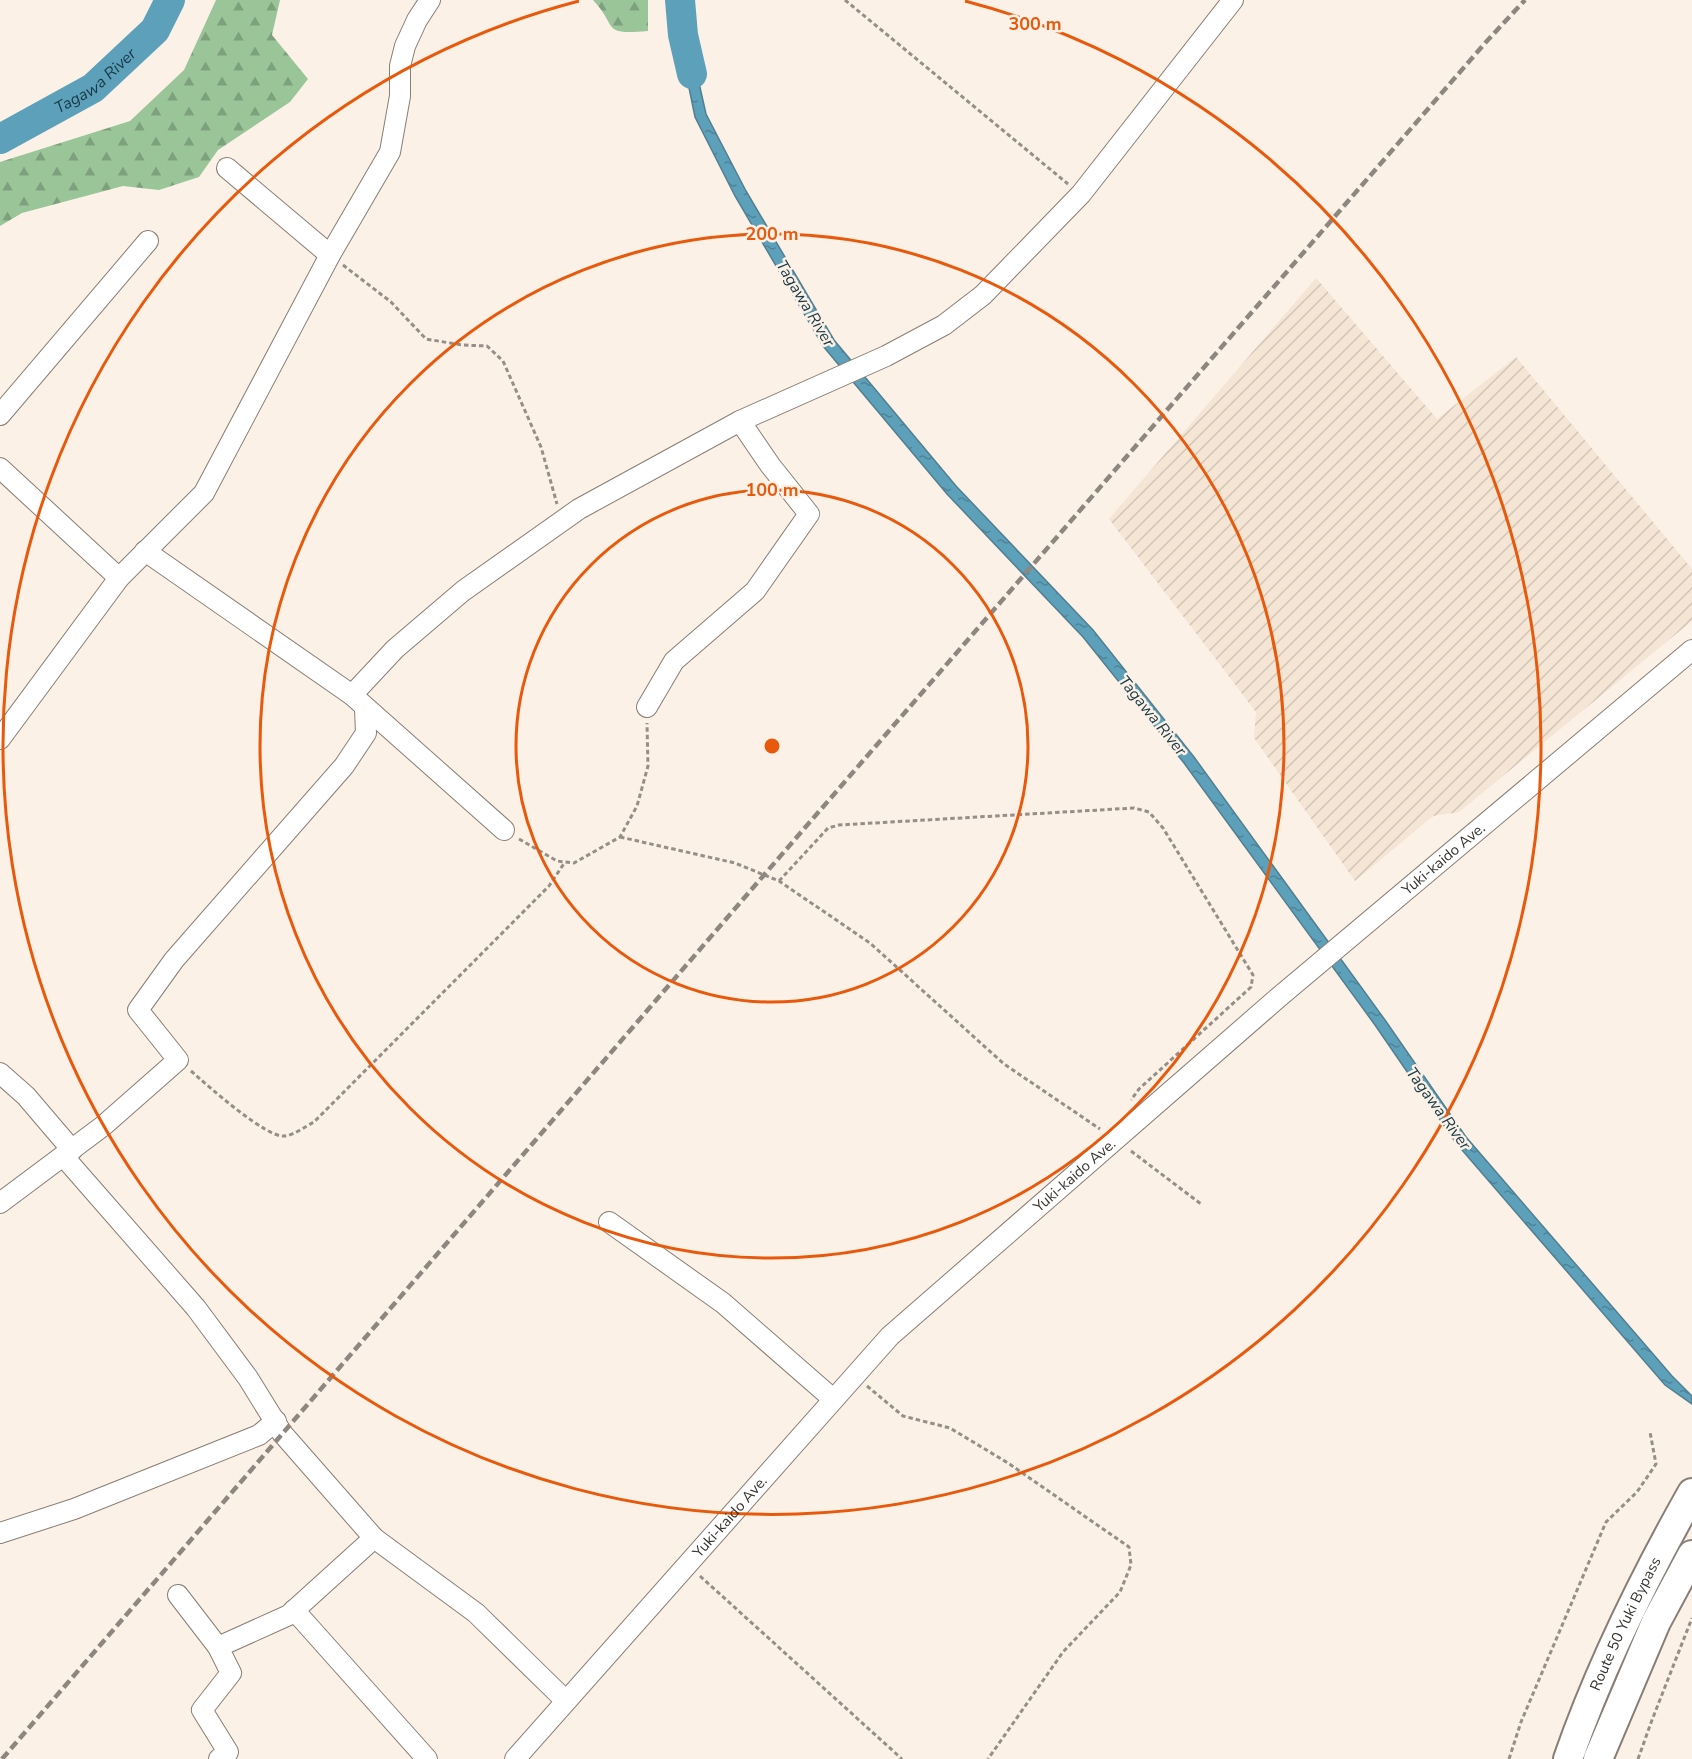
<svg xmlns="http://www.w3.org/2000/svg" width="1692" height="1759" viewBox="0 0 1692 1759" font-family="'Nunito Sans',sans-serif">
  <defs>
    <pattern id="industrial-furrows" width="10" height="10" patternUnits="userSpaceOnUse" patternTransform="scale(1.5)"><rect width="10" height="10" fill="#f4e5d5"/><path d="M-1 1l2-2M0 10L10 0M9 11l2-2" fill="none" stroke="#d2c5b7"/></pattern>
    <pattern id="forest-firs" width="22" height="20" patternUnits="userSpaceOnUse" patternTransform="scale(1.5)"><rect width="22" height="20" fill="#9ac599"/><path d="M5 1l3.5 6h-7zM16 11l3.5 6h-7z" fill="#7ea17d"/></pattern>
    <pattern id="water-ripples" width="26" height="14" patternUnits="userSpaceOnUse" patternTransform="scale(1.5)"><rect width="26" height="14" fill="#5da0ba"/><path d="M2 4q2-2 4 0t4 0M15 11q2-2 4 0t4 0" fill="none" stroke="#4e8398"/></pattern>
  </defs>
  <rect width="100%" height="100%" fill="#fbf1e7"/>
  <path fill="url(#industrial-furrows)" d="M1316 278 1437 419 1516 357 1692 569V621L1459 812 1433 816 1355 881 1254 738 1256 712 1109 519Z"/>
  <path fill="url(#forest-firs)" d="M216 0H280L272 35 308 79 290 102 218 150 199 177 159 190 123 186 22 213 0 226V162L130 121 184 70Z
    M593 0H648V31C600 35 619 28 593 0Z"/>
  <path fill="url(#water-ripples)" stroke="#527f90" stroke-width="1.5" d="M678 34H688L706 114 746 191 834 340 956 486 1093 630 1194 757 1385 1020 1466 1137 1672 1376 1692 1396V1404L1665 1385 1456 1143 1375 1025 1184 763 1083 637 947 494 823 346 735 196 695 117Z"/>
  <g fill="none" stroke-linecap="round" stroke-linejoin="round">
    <g stroke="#5da0ba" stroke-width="30">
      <path d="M680 0 683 35 692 74"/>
      <path id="s1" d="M0 139 93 88 155 30 170 0"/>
    </g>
    <g stroke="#877e75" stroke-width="22">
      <g id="minor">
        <path d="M227 168 330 255"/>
        <path d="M0 415 148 241"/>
        <path d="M0 468 119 578"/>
        <path d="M145 551 352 695 504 830"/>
        <path d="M352 695 395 649 463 591 579 509 740 421 886 356 944 325 983 295 1081 194 1233 0"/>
        <path d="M647 707 674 661 755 591 809 514 770 465 740 421"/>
        <path d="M0 739 119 578 204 493 330 255 390 152 400 96V66L405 46 417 20 430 0"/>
        <path d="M0 1073 26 1096 72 1150"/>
        <path d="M64 1157 196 1308 248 1378 282 1433 374 1538 476 1613 566 1701"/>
        <path d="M0 1203 103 1126 178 1060 138 1010 174 960 344 766 366 733 365 709"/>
        <path d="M609 1222 723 1303 833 1399"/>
        <path d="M0 1533 74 1509 259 1435 276 1421"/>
        <path d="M178 1595 218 1647 231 1673 202 1710 228 1752 219 1759"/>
        <path d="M294 1610 427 1759"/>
        <path d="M218 1647 289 1615 374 1538"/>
        <path id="s2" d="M515 1759 890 1336 1279 997 1692 650"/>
      </g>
    </g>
    <g stroke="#877e75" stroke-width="32">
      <g id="highway">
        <path id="s3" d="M1568 1759C1600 1667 1644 1578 1692 1493"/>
        <path d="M1598 1759 1656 1622 1692 1555"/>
      </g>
    </g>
    <path stroke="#968f88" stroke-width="3" stroke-dasharray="4.5 3" stroke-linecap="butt" d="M845 0 1068 184
      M343 265 391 302 426 339 462 345 487 346 503 361 541 447 557 504
      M620 837 735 863 779 881 870 943 1004 1064 1100 1129
      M519 839 557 861 574 863 620 837 637 806 648 766 647 723
      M779 881 828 828 839 825 1134 808 1149 812 1163 828 1253 975 1251 987 1139 1089 1131 1100
      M191 1071C207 1085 267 1139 285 1136 294 1135 306 1126 314 1122L549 886 565 862
      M1131 1151 1201 1204
      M867 1386 903 1416 950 1428 1008 1463 1129 1547 1131 1565 1120 1592 1063 1652 988 1759
      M700 1576 902 1759
      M1509 1759 1521 1722 1606 1522 1637 1492 1656 1464 1650 1432
      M1638 1759 1652 1720 1692 1618"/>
    <use href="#minor" stroke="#fff" stroke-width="20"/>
    <use href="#highway" stroke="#fff" stroke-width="28"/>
    <path stroke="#8e8780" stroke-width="4.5" stroke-dasharray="9 4.5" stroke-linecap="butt" d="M2 1759 764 875 1486 42 1525 0"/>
  </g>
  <g fill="none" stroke="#e8590c" stroke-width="3">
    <circle cx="772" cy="746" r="256"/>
    <circle cx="772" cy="746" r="512"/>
    <path d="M965 1A769 769 0 1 1 579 1"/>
  </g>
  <g text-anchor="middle" stroke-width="5" stroke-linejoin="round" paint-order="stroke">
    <g font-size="15" fill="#37332f" stroke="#fbf1e7">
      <text dy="5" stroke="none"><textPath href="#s2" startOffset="1296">Yuki-kaido Ave.</textPath></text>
      <text dy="5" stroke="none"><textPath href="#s2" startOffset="810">Yuki-kaido Ave.</textPath></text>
      <text dy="5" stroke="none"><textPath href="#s2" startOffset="324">Yuki-kaido Ave.</textPath></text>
      <text dy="5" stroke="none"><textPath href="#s3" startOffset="147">Route 50 Yuki Bypass</textPath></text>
    </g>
    <g font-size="16" font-style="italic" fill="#183845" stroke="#fbf1e7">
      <text dy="6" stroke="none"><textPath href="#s1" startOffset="112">Tagawa River</textPath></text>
      <text transform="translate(806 303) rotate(59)" y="6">Tagawa River</text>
      <text transform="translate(1153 715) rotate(51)" y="6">Tagawa River</text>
      <text transform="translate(1439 1108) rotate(54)" y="6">Tagawa River</text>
    </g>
  </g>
  <circle cx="772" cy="746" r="9" fill="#e8590c" stroke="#fbf1e7" stroke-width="3"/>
  <g font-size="18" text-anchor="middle" font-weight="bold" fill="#e8590c" stroke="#fbf1e7" stroke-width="5" stroke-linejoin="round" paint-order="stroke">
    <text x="1035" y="30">300 m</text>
    <text x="772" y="240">200 m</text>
    <text x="772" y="496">100 m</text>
  </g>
</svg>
